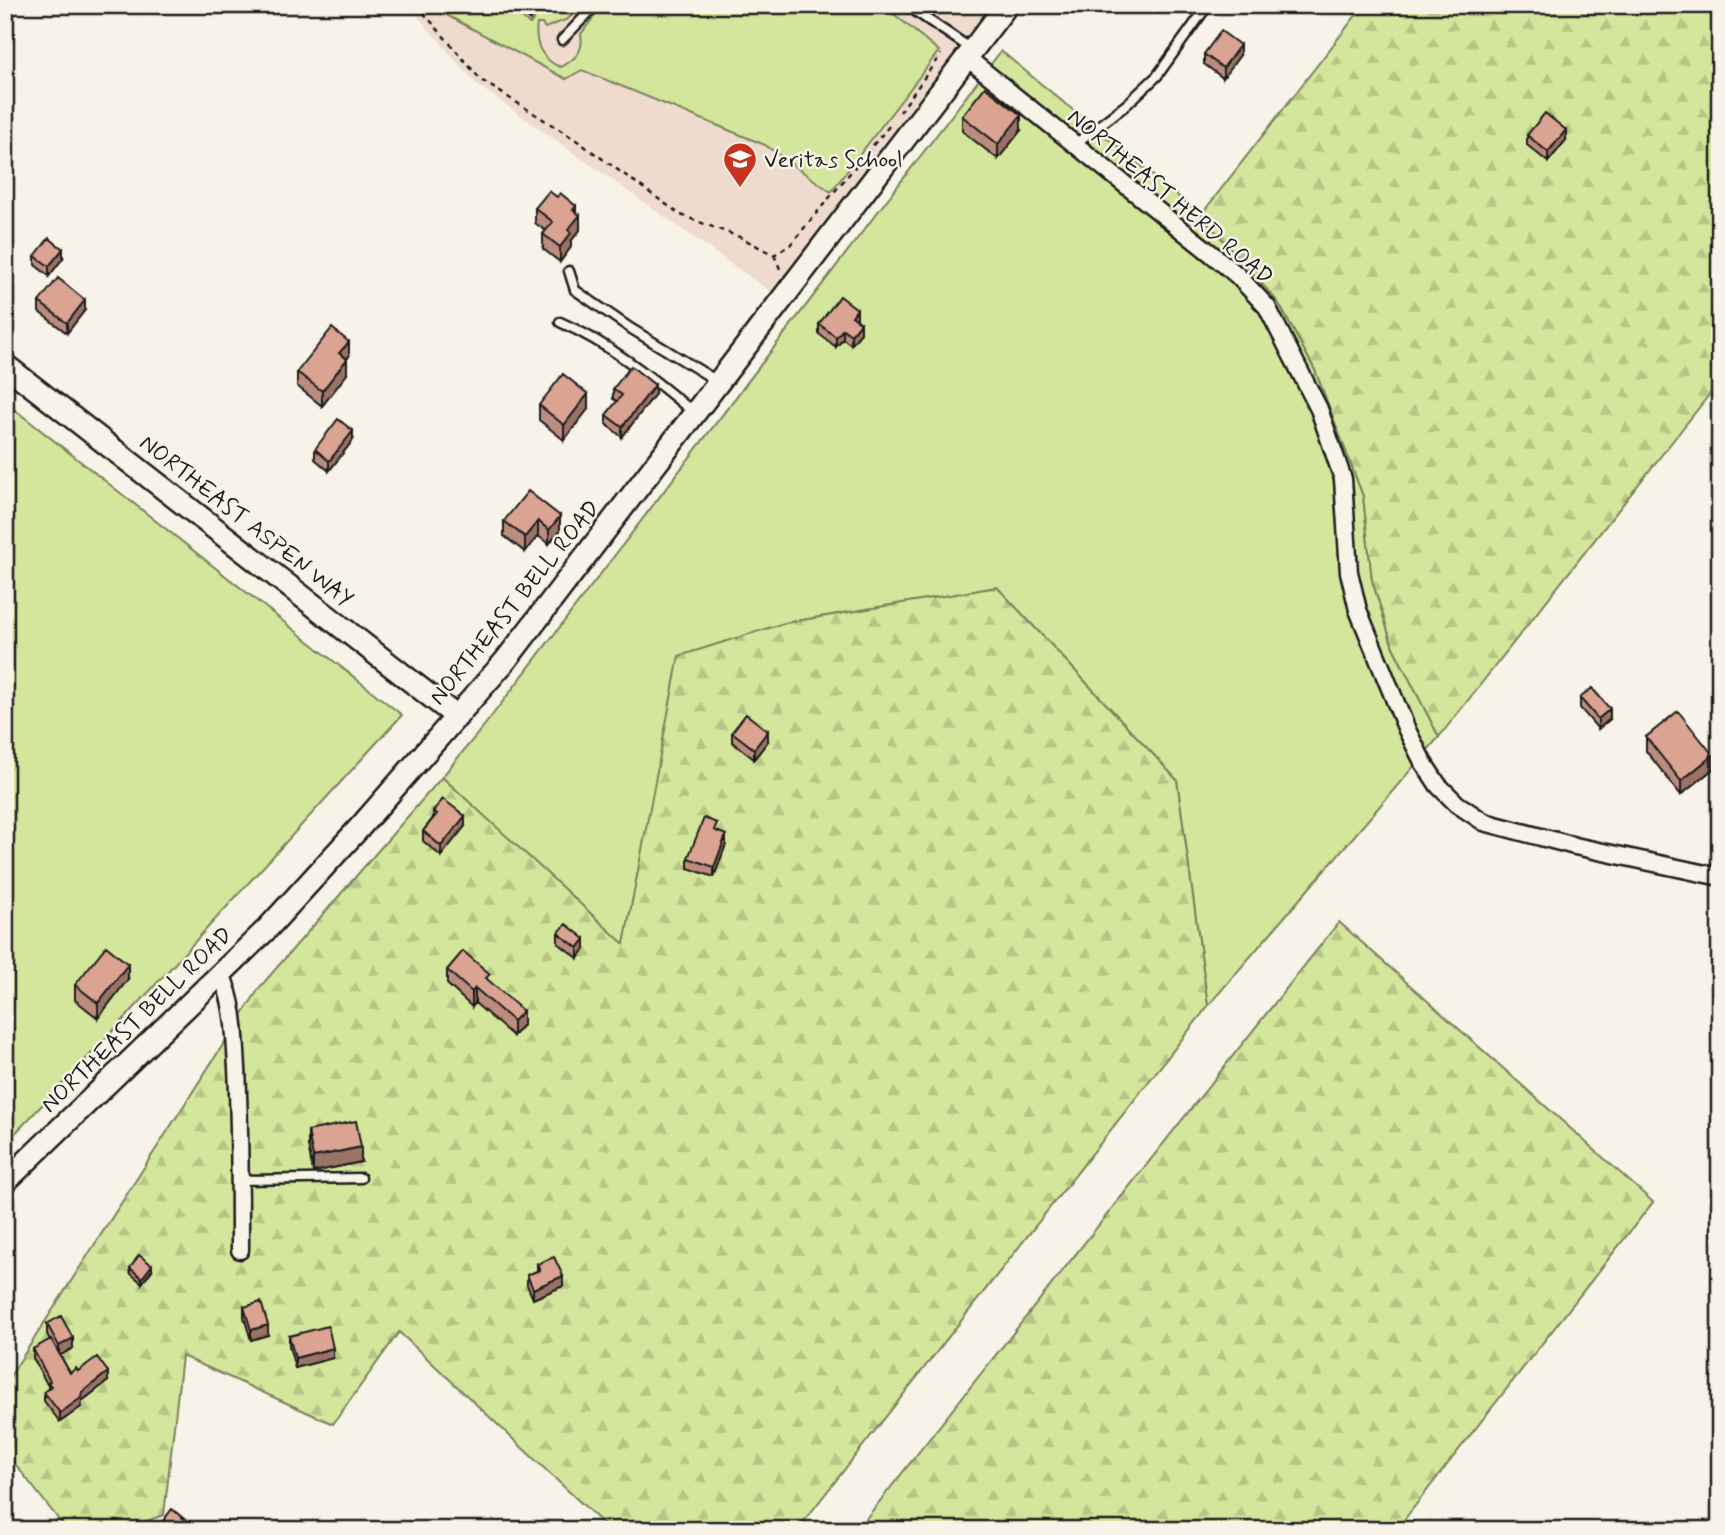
<svg xmlns="http://www.w3.org/2000/svg" width="1725" height="1535" viewBox="0 0 1725 1535" font-family="Mynerve,sans-serif">
  <defs>
    <pattern id="forest-firs" width="22" height="20" patternUnits="userSpaceOnUse" patternTransform="scale(1.75)"><rect width="22" height="20" fill="#d4e69b"/><path d="M5 1l3.5 6h-7zM16 11l3.5 6h-7z" fill="#b5c585"/></pattern>
  </defs>
  <rect width="100%" height="100%" fill="#f7f3e8"/>
  <filter id="ink" filterUnits="userSpaceOnUse"><feTurbulence type="fractalNoise" baseFrequency=".0143" numOctaves="2"/><feDisplacementMap in="SourceGraphic" scale="14" xChannelSelector="R" yChannelSelector="G"/><feConvolveMatrix kernelMatrix="1 2 1 2 8 2 1 2 1" color-interpolation-filters="sRGB"/></filter>
  <g filter="url(#ink)">
    <path fill="#efdbce" d="M408 5H997L774 294 476 84Z"/>
    <path fill="#d4e69b" stroke="#78815c" stroke-width="2" d="M428 5H504L530 24 545 5 559 13 566 5H582L568 19 545 28 542 24H537C534 43 542 61 561 67 576 59 584 51 581 34L603 5H883L939 51 831 192 765 145 582 70 566 79Z
      M1001 51 1201 215 1278 302 1315 370 1363 496 1372 580 1393 647 1439 737 1208 1006 1177 780 997 587 785 623 680 656 624 945 442 777 484 726Z
      M5 402 402 715 127 1016 5 1144Z"/>
    <path fill="url(#forest-firs)" stroke="#78815c" stroke-width="2" d="M1364 5H1720V381L1439 737 1393 647 1372 580 1363 496 1315 370 1278 302 1201 215Z
      M997 587 1177 780 1208 1006 797 1530H610L399 1332 333 1424 182 1356 164 1515 120 1530H67L5 1451V1384L260 987 442 777 624 944 679 656 785 623Z
      M1339 922 1653 1202 1396 1530H857Z"/>
    <g fill="none" stroke-linecap="round" stroke-linejoin="round">
      <g stroke="#1c1c1c" stroke-width="13">
        <path id="lane" d="M906 5 970 48
          M562 40 596 5
          M1075 144 1126 105 1157 76 1208 5
          M569 271 575 290 630 328 717 381
          M560 322C610 344 651 377 693 412
          M240 1180 361 1178"/>
      </g>
      <g stroke="#1c1c1c" stroke-width="21">
        <path id="street" d="M966 57 1213 255 1238 276 1267 307 1319 409 1343 479 1349 572 1358 610 1407 730 1423 762 1438 785 1457 804 1484 822 1575 846 1720 877
          M221 974C235 1003 235 1037 237 1068 240 1129 240 1189 240 1250"/>
      </g>
      <g stroke="#1c1c1c" stroke-width="26">
        <path id="secondary" d="M5 365 457 717
          M5 1182 267 929 361 826 506 660 1007 5"/>
      </g>
      <path stroke="#1c1c1c" stroke-width="2.5" stroke-dasharray="5 5" stroke-linecap="butt" d="M417 5 481 80 576 140 681 215 742 238 774 255 790 245 890 125
        M900 112 941 54
        M774 255 781 271"/>
      <use href="#lane" stroke="#f7f3e8" stroke-width="8"/>
      <use href="#street" stroke="#f7f3e8" stroke-width="16"/>
      <use href="#secondary" stroke="#f7f3e8" stroke-width="21"/>
    </g>
    <path fill="#bc8d7e" stroke="#1c1c1c" stroke-width="2" d="M511 5H542L530 20Z
      M1204 54 1240 55 1223 78 1204 64Z
      M962 116 1021 130 998 159 962 131Z
      M1527 135 1566 140 1548 162 1527 145Z
      M535 208 576 212 580 230 571 241V247L560 262 543 249V234L546 231 535 223Z
      M35 256 63 258 49 276 35 265Z
      M39 302 85 310 67 333 39 312Z
      M857 319 861 333 851 345 843 339 836 347 819 334V324Z
      M349 356 347 359V374L322 406 297 386V372Z
      M613 389 655 394 622 437 606 424V415L617 401 613 399Z
      M539 405 588 409 564 440 539 420Z
      M353 440 329 471 315 459V449Z
      M560 516V531L549 544 538 536 525 552 504 536V521Z
      M1580 698 1610 719 1598 729 1580 708Z
      M732 732 768 741 754 759 732 742Z
      M1646 737 1713 769 1681 795 1646 751Z
      M433 811 465 826 441 856 423 841V831L433 818Z
      M717 831 726 844 714 877 688 868V858Z
      M558 933 585 949 578 958 558 943Z
      M447 970 490 982 523 1025 513 1036 475 1003 472 1007 447 984Z
      M128 979 98 1018 75 1000V985Z
      M308 1131 361 1162 313 1172 308 1146Z
      M537 1264 563 1286 533 1299 527 1285V1275L537 1271Z
      M130 1268 152 1270 142 1283 130 1273Z
      M244 1307 268 1335 251 1340 244 1317Z
      M47 1324 73 1348 60 1355 70 1373 78 1371 108 1381 82 1401 81 1407 60 1422 44 1401V1392L48 1389V1386L33 1358V1349L50 1340 47 1334Z
      M289 1336 333 1358 295 1368 289 1346Z"/>
    <path fill="#997366" stroke="#1c1c1c" stroke-width="2" d="M534 5H542L530 20V11Z
      M1240 45V55L1223 78V68Z
      M1021 115V130L998 159V144Z
      M1566 130V140L1548 162V152Z
      M576 206V220L580 215V230L571 241V247L560 262V247L573 210Z
      M63 249V258L49 276V266Z
      M85 300V310L67 333V323Z
      M857 309V319L852 326V316Z
      M861 323V333L851 345V335Z
      M843 329V339L836 347V337Z
      M349 342V356L339 367V353Z
      M347 359V374L322 406V391Z
      M655 385V394L622 437V427Z
      M588 394V409L564 440V425Z
      M353 431V440L329 471V461Z
      M560 516V531L549 544V530Z
      M538 521V536L525 552V537Z
      M1610 709V719L1598 729V719Z
      M768 731V741L754 759V749Z
      M1713 755V769L1681 795V781Z
      M465 816V826L441 856V846Z
      M726 835V844L714 877V867Z
      M585 939V949L578 958V948Z
      M128 964V979L98 1018V1003Z
      M475 988V1003L472 1007V992Z
      M523 1011V1025L513 1036V1021Z
      M361 1147V1162L313 1172V1157Z
      M152 1265V1270L142 1283V1278Z
      M563 1276V1286L533 1299V1289Z
      M268 1325V1335L251 1340V1330Z
      M73 1338V1348L59 1356V1346Z
      M333 1348V1358L295 1368V1358Z
      M108 1372V1381L82 1401 81 1407 60 1422V1413L82 1392Z"/>
    <path fill="#dba492" stroke="#1c1c1c" stroke-width="2" d="M523 5H534L530 11Z
      M1221 31 1240 45 1223 68 1204 54Z
      M985 87 1021 115 998 144 962 116Z
      M1545 113 1566 130 1548 152 1527 135Z
      M549 191 557 197 560 193 576 206 573 210 580 215 568 230 571 233 560 247 543 234 553 222 535 208Z
      M49 238 63 249 49 266 35 256Z
      M58 278 85 300 67 323 39 302Z
      M840 296 857 309 852 316 861 323 851 335 843 329 836 337 819 324Z
      M332 328 349 342 339 353 347 359 322 391 297 372Z
      M631 366 655 385 622 427 606 415 622 395 613 389Z
      M563 374 588 394 564 425 539 405Z
      M338 419 353 431 329 461 315 449Z
      M528 491 560 516 549 530 538 521 525 537 504 521Z
      M1592 688 1610 709 1598 719 1580 698Z
      M1678 711 1713 755 1681 781 1646 737Z
      M746 714 768 731 754 749 732 732Z
      M443 799 465 816 441 846 423 831 437 814 433 811Z
      M704 818 717 823 714 830 726 835 714 867 688 858Z
      M566 924 585 939 578 948 558 933Z
      M106 946 128 964 98 1003 75 985Z
      M463 951 490 974 486 978 523 1011 513 1021 475 988 472 992 447 970Z
      M356 1121 361 1147 313 1157 308 1131Z
      M139 1255 152 1265 142 1278 130 1268Z
      M554 1257 563 1276 533 1289 527 1275 540 1270 537 1264Z
      M261 1302 268 1325 251 1330 244 1307Z
      M61 1316 73 1338 59 1346 47 1324Z
      M328 1326 333 1348 295 1358 289 1336Z
      M51 1339 70 1373 76 1368 78 1371 97 1357 108 1372 82 1392 81 1398 60 1413 44 1392 51 1386 48 1383 50 1381 33 1349Z
      M172 1509 194 1527 192 1530H156Z
      M608 1525 614 1530H605Z"/>
  </g>
  <defs>
    <g id="school-pin" transform="scale(1.75)"><path d="M0 17L-7.5 6A9.5 9.5 0 1 1 7.5 6Z" fill="#c8321e" stroke="#f7f3e8"/><path d="M0-5L7-2L0 1L-7-2ZM-4 1L0 2.5L4 1V4Q0 6-4 4Z" fill="#fff"/></g>
  </defs>
  <g fill-rule="evenodd">
    <use href="#school-pin" x="740" y="159"/>
  </g>
  <g text-anchor="middle" stroke-width="5" stroke-linejoin="round" paint-order="stroke">
    <g font-size="23" fill="#1c1c1c" stroke="#f7f3e8" text-anchor="start">
      <text x="764" y="167">Veritas School</text>
    </g>
    <g font-size="23" fill="#1c1c1c" stroke="#f7f3e8">
      <text transform="translate(1171 196) rotate(40)" y="8">NORTHEAST HERD ROAD</text>
      <text transform="translate(247 520) rotate(38)" y="8">NORTHEAST ASPEN WAY</text>
      <text transform="translate(514 602) rotate(-51)" y="8">NORTHEAST BELL ROAD</text>
      <text transform="translate(136 1019) rotate(-44)" y="8">NORTHEAST BELL ROAD</text>
    </g>
  </g>
  <rect width="1725" height="1535" fill="none" stroke="#f7f3e8" stroke-width="28"/>
  <rect x="14" y="14" width="1697" height="1507" fill="none" stroke="#1c1c1c" stroke-width="2.5" filter="url(#ink)"/>
</svg>
